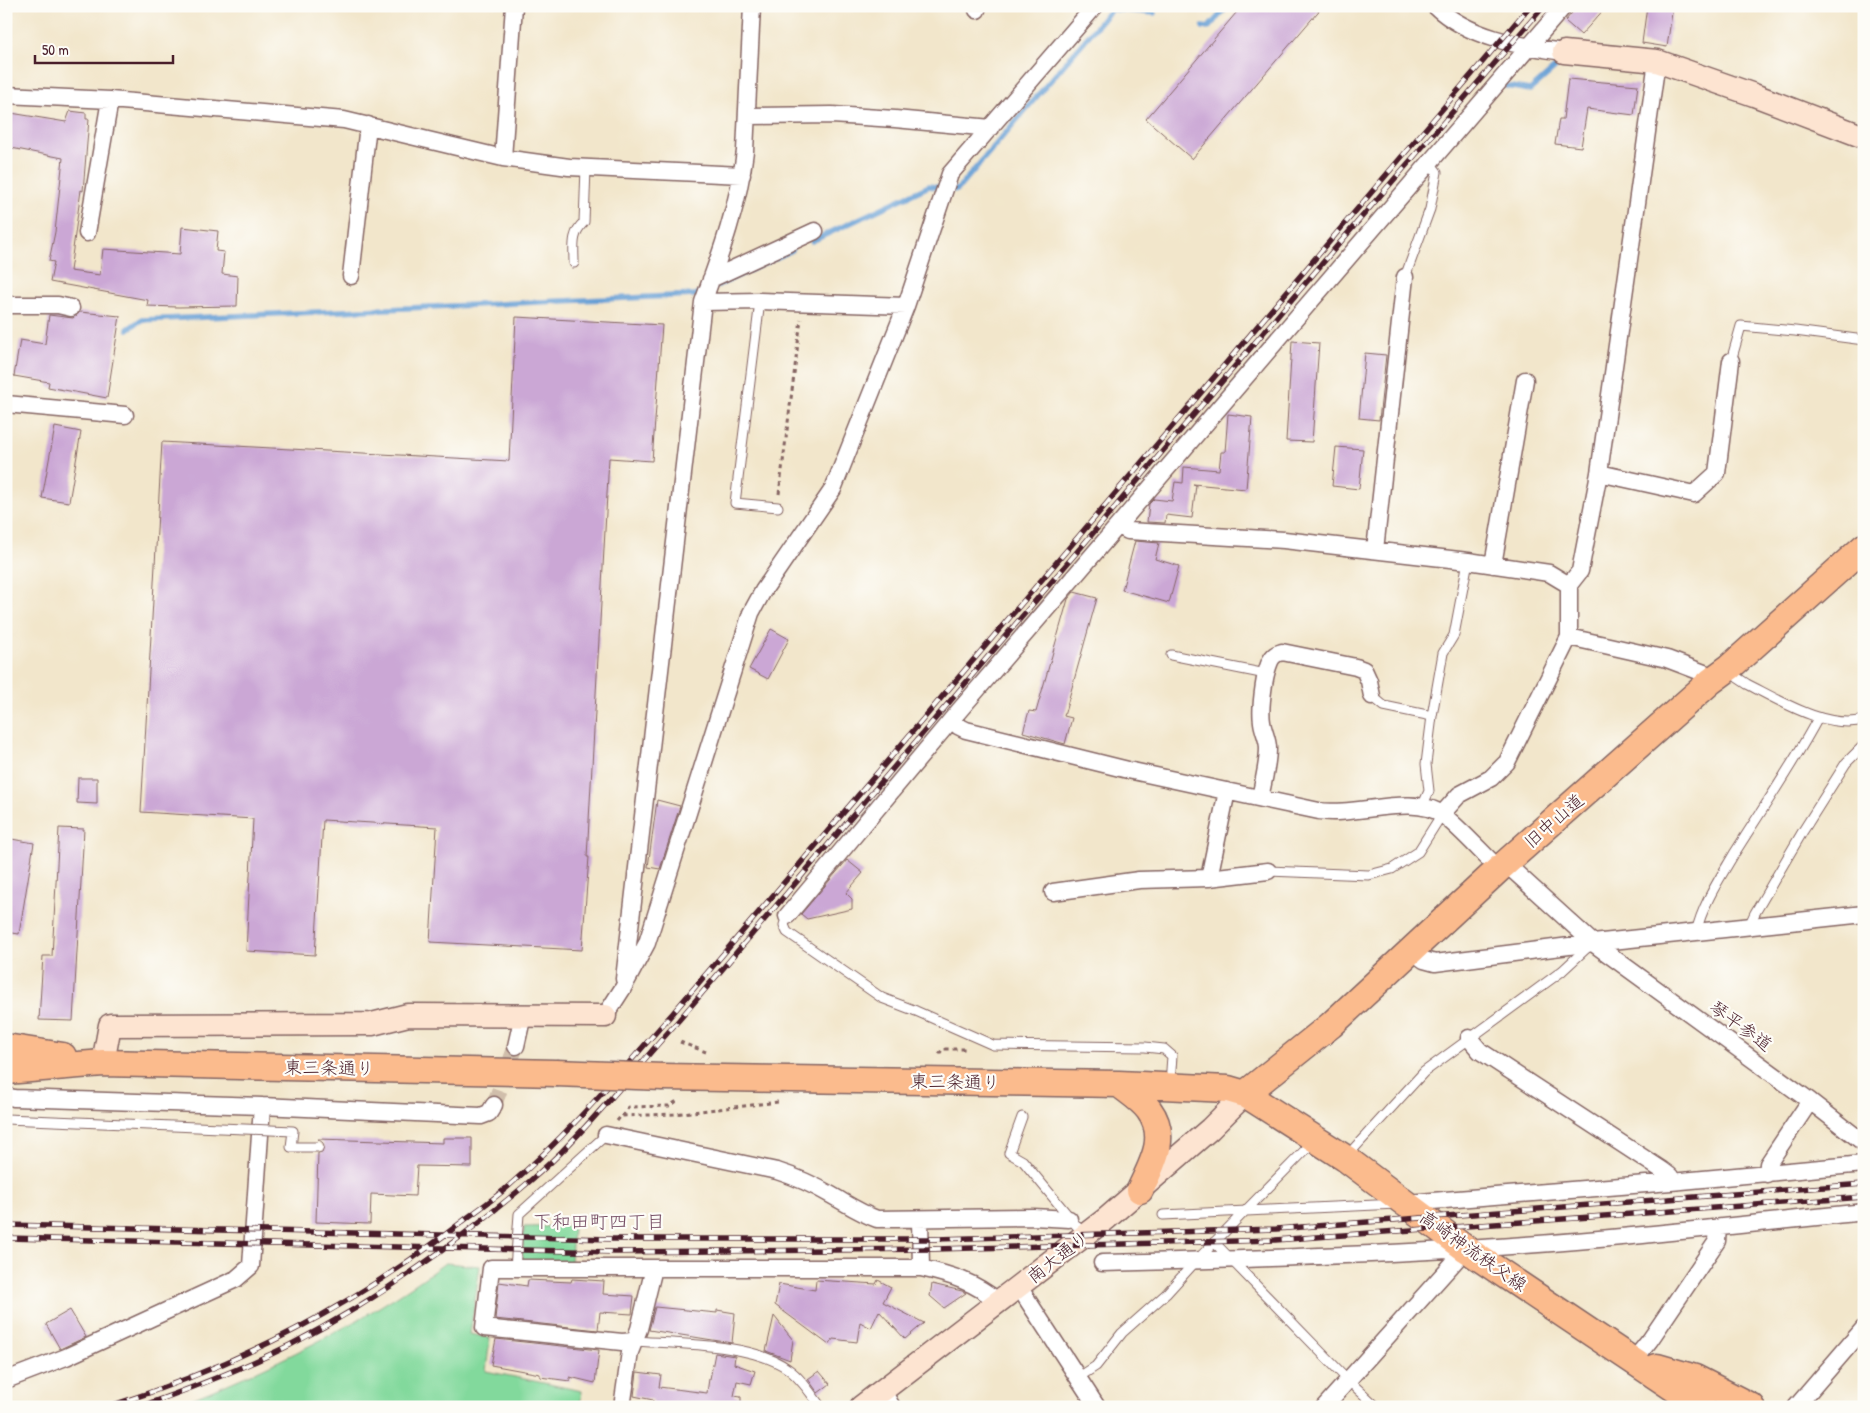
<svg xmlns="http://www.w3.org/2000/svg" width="1870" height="1413" viewBox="0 0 1870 1413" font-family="'Patrick Hand','Klee One',sans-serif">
  <rect width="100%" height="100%" fill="#fdfcf7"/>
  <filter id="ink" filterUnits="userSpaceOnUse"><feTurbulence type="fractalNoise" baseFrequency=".02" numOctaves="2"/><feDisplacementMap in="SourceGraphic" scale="10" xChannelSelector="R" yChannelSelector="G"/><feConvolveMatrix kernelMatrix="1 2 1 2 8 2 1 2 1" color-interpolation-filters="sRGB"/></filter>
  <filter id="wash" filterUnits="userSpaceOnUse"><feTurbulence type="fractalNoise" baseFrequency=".0096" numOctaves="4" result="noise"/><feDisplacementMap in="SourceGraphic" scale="20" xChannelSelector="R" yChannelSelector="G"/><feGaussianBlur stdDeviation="1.12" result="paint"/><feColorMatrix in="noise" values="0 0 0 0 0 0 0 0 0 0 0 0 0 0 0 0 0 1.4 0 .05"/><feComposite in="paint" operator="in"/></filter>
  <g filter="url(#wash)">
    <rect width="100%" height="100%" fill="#f2e6cb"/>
    <path fill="#82d99c" stroke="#667c64" d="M573 1226 571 1263 522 1262 524 1227Z
      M445 1263 480 1266 470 1334 490 1338 486 1371 582 1391 580 1407H172C268 1369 361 1325 445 1263Z"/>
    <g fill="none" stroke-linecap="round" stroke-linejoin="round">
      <path stroke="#659ed4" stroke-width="5.5" d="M1112 9 1154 13
        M1203 27 1208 28 1228 6
        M1506 86 1530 90 1555 68
        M812 241 929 186 957 190 1114 6
        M712 288 792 250
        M128 329 141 320 696 295 702 293"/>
    </g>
    <g id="blocks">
      <path fill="#cba7d5" d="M1242 6H1323L1192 159 1146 119Z
        M1578 6H1607L1581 35 1565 21Z
        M1647 6H1673L1667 47 1642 43Z
        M1568 79 1638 85 1634 115 1587 109 1581 147 1555 144 1559 119H1563Z
        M70 111 86 113V119H89L83 191 81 190 70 271 100 275 103 249 180 254 182 227 218 231 216 251 224 252 222 274 238 276 237 306 178 307 147 306 148 300 50 282 54 262 49 261 55 232 63 158 6 147 11 113 66 122Z
        M80 312 120 316 107 398 48 387 49 382 14 376 20 340 45 344 49 315 73 318Z
        M516 317 662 325 652 461 609 458 587 857H589L582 950 430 942 437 827 323 820 315 955 246 951 253 819 141 812 162 442 509 461Z
        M1292 341 1319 343 1312 442 1286 441Z
        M1365 353 1386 355 1379 420 1359 418Z
        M1228 414 1252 417 1246 489 1193 484 1196 485 1192 518 1166 515 1165 523 1147 522 1149 504 1154 499 1172 501 1175 482 1183 483 1184 467 1219 470 1221 452H1225Z
        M55 427 81 432 69 502 42 498Z
        M1336 447 1363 449 1359 489 1332 486Z
        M1135 541 1159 543 1155 559 1179 566 1169 603 1122 590Z
        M1074 592 1097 598 1064 716 1072 718 1065 744 1023 732 1029 711 1036 712 1068 599Z
        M771 629 789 639 768 679 749 669Z
        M78 778H97V804L77 803Z
        M657 800 680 806 660 869 648 867Z
        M59 828 84 829 73 1021 39 1020 43 956H52Z
        M6 838 34 843 19 934 6 932Z
        M847 860 863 873 846 893 852 899V909L807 919 801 914Z
        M443 1138H472V1167L417 1166 415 1196 371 1194 370 1224 316 1222 318 1153 322 1152 324 1147 323 1143 318 1139 443 1143Z
        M572 1279 604 1281 603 1294 634 1296 632 1314 600 1312 598 1330 495 1319 499 1282 527 1286 528 1280 571 1282Z
        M816 1280 876 1284 878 1280 891 1287 883 1302 924 1323 905 1339 879 1311 871 1328 860 1322 857 1342 833 1339 829 1345 775 1305 779 1284 815 1290Z
        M932 1284 962 1291 966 1293 944 1308 930 1296Z
        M655 1307 717 1313V1310L735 1313 732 1343 649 1330Z
        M70 1310 86 1337 60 1349 46 1324Z
        M774 1316 793 1340 790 1360 766 1351Z
        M496 1339 599 1350 595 1383 570 1377V1381L540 1377V1374L491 1365Z
        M715 1353 735 1356 734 1364 755 1371 751 1384 737 1381 734 1396 741 1397V1407H652L653 1400 634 1396 637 1372 661 1375 659 1387 707 1393 709 1379H710Z
        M819 1371 830 1384 818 1393 808 1379Z"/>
    </g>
  </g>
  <g filter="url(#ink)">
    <use href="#blocks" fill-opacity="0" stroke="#856563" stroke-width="1"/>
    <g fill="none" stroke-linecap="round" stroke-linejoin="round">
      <path stroke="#d0beab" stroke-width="16" stroke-dasharray="16 8" stroke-linecap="butt" d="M494 1105 516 1046"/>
      <g stroke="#856563" stroke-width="11">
        <path id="lane" d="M574 263C574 247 571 234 584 222L586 168
          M1405 277 1430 209 1437 172 1430 163
          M760 301 735 503 778 507
          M1731 361 1741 326 1795 331 1864 340
          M1171 655 1266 674
          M1731 670 1738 678 1747 684C1779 700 1826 730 1864 720
          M1372 696 1384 706 1432 716
          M1422 807 1429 791 1426 764 1432 716 1443 653 1454 635 1468 561
          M1268 871 1369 875 1392 869 1418 852 1442 814
          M787 916 784 925 787 932 882 998 916 1011 993 1045 1145 1047 1164 1049 1172 1056 1170 1084
          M1749 926 1755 913 1803 831 1846 763 1864 745
          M1696 933C1702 905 1720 878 1734 854 1762 809 1793 765 1818 718
          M1022 1117 1009 1153 1023 1161 1085 1236
          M1347 1156 1424 1072 1562 971 1589 946
          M1163 1215 1397 1204
          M1214 1242 1348 1380 1377 1407
          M515 1269 519 1214 606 1135
          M634 1341C677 1344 753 1343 788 1369 801 1378 811 1394 821 1407
          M1079 1377 1096 1366 1122 1333 1166 1294 1196 1261 1315 1140"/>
      </g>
      <g stroke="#856563" stroke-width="19">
        <path id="street" d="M1435 6C1469 38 1519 46 1564 52
          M977 10 978 6
          M6 95 110 100 344 120 503 158 569 167 742 175
          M747 116 832 115 895 119 991 128
          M503 158 514 6
          M87 233 110 100
          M351 276 368 125
          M711 279 815 231
          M703 302 760 301 906 306
          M6 305H58L71 308
          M6 404 125 415
          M1599 473 1694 494 1717 473 1731 361
          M1119 526 1128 531 1284 540 1468 561 1549 573 1569 585
          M1375 550 1405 277
          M1493 565 1525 380
          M1569 637 1667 659 1704 673 1711 681
          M952 719 958 726 966 730 1128 770 1319 811C1354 817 1414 793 1443 815 1462 830 1481 852 1499 869
          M1260 798C1263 782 1268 765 1268 748 1268 739 1263 731 1262 722 1260 710 1264 662 1275 655 1277 653 1280 653 1282 652L1356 667 1364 670 1369 681 1372 696
          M1442 814 1459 795 1491 778 1507 762 1569 637V585L1580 571 1599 473 1657 61
          M1505 863 1593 943 1810 1101 1864 1143
          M1209 878 1227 791
          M1053 892 1139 880 1209 878 1268 871
          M787 916 952 719 1564 6
          M1412 951 1424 960 1435 963 1593 943 1864 914
          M624 979 703 302C721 253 739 204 745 151L752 6
          M605 1016 623 988 647 943 751 613 763 591 833 489 906 306 950 174 1095 6
          M1469 1038 1480 1051 1662 1170 1670 1176 1671 1182
          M516 1046 523 1015
          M6 1096 14 1098 262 1106 481 1116 489 1113 494 1105
          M606 1135 777 1171C796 1177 814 1185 831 1195 847 1204 860 1213 877 1219L1033 1217 1069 1219
          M1767 1174 1768 1164 1810 1101
          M1407 1203 1671 1182 1864 1164
          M920 1219 921 1268
          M1102 1263C1223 1260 1345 1256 1466 1249 1599 1241 1732 1226 1864 1212
          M1019 1287 1097 1407
          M634 1341 622 1342 484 1328 491 1268H921C952 1275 974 1282 999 1302
          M1634 1360 1650 1340 1717 1241 1718 1228
          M6 1380 66 1357 236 1279 251 1266 262 1106
          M883 1391 892 1407
          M622 1407 630 1352 639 1329 654 1268
          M1324 1407 1466 1249
          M1796 1407 1864 1328"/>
      </g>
      <g stroke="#856563" stroke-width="25">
        <path id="secondary" d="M1564 52 1657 61 1754 95 1864 137
          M103 1063 110 1025 372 1024 408 1015 605 1016
          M861 1407 1106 1219 1210 1129 1245 1094"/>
      </g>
      <g stroke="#856563" stroke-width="29">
        <path id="primary" d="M6 1047 63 1056
          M6 1071 103 1063 556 1073
          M663 1077 1119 1084 1228 1089 1245 1094 1345 1158 1466 1249 1702 1407
          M1119 1084C1129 1092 1142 1100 1149 1110 1169 1137 1152 1164 1140 1190
          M1245 1094 1331 1025 1499 869 1711 681 1730 667 1864 547
          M1657 1367 1695 1378 1752 1407"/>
      </g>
      <path stroke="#856563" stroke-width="3" stroke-dasharray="4 4" stroke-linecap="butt" d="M779 494 801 319
        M680 1042 706 1052
        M939 1054 943 1049H968
        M622 1116 629 1107 669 1106 679 1100
        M617 1121 621 1116 674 1114 778 1102"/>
      <use href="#lane" stroke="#fff" stroke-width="9"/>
      <use href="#street" stroke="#fff" stroke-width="16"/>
      <use href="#secondary" stroke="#fde4d1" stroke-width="22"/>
      <use href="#primary" stroke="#fbbb8d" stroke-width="26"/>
      <g stroke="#4a1f2b" stroke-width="5.5">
        <path id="rail" d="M6 1225 613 1239H936L1276 1229 1864 1184
          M6 1238 615 1252 935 1249 1275 1240 1864 1197
          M107 1407C242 1364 356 1305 467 1218 482 1207 498 1196 512 1183 571 1132 621 1071 673 1013L1530 6
          M139 1407C190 1389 242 1369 290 1345 356 1311 418 1270 477 1224 510 1198 543 1172 571 1142 609 1103 643 1060 679 1020L1366 212 1544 6"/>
      </g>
      <use href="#rail" stroke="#fdfcf7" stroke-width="4" stroke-dasharray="11" stroke-linecap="butt"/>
      <g stroke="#856563" stroke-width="11" stroke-linecap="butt">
        <path id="lane-bridge" d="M6 1119 293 1131 291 1147H318"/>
      </g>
      <g stroke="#856563" stroke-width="29" stroke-linecap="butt">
        <path id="primary-bridge" d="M556 1073 663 1077"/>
      </g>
      <use href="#lane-bridge" stroke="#fff" stroke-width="9"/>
      <use href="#primary-bridge" stroke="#fbbb8d" stroke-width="26"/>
    </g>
  </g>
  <g text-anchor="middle" stroke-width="4.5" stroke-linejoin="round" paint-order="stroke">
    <g font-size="18" fill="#4a1f2b" stroke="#fdfcf7">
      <text transform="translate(1554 821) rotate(-41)" y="6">旧中山道</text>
      <text transform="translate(1741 1026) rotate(36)" y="6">琴平参道</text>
      <text transform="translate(329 1068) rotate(1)" y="6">東三条通り</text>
      <text transform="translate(955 1082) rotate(1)" y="6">東三条通り</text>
      <text transform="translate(1473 1251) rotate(35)" y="6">高崎神流秩父線</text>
      <text transform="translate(1058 1257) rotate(-38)" y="6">南大通り</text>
    </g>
    <g font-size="19" fill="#774f66" stroke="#fdfcf7">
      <text x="599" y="1228">下和田町四丁目</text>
    </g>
  </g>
  <rect width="1870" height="1413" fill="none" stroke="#fdfcf7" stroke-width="25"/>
  <path d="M35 55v8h138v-8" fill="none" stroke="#4a1f2b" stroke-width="2.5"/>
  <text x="42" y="55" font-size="15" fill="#4a1f2b" stroke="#fdfcf7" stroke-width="4" paint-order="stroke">50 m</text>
</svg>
